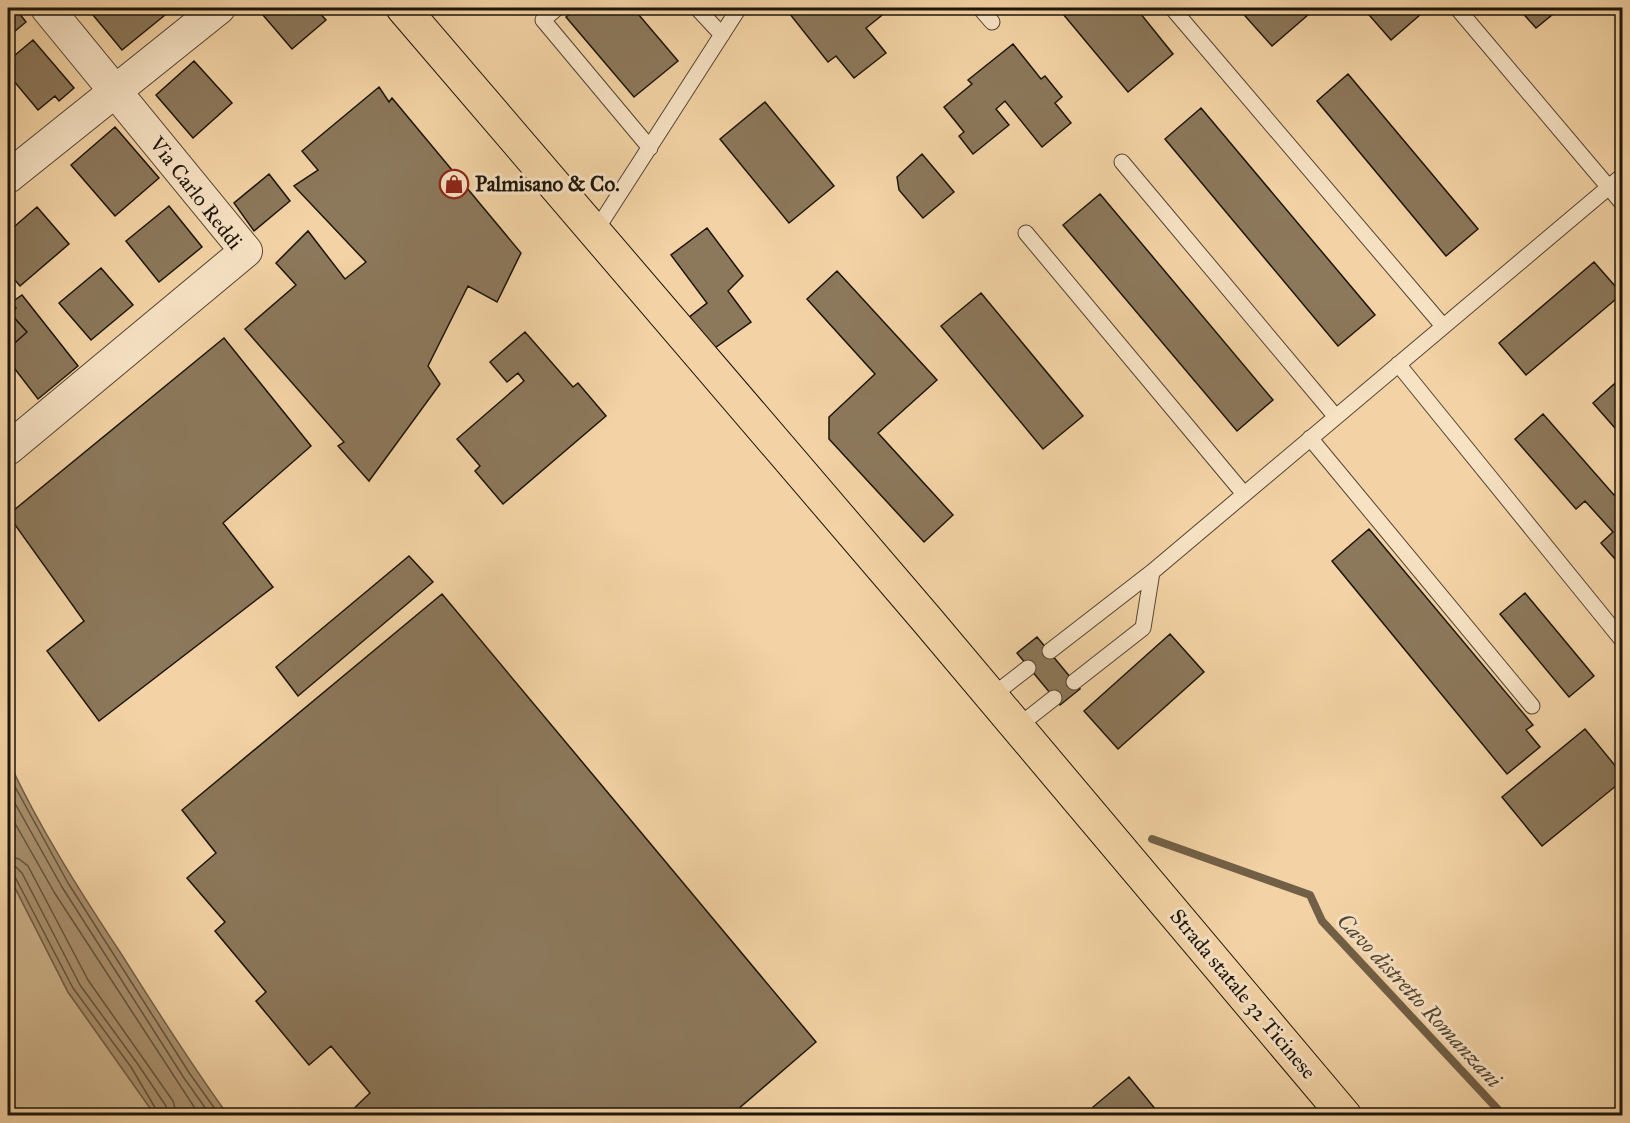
<svg xmlns="http://www.w3.org/2000/svg" width="1630" height="1123" viewBox="0 0 1630 1123" font-family="'IM FELL Great Primer',serif">
  <rect width="100%" height="100%" fill="#f3d3a5"/>
  <filter id="stains"><feTurbulence type="fractalNoise" baseFrequency=".00333" numOctaves="4"/><feColorMatrix values="0 0 0 0 .2 0 0 0 0 .09 0 0 0 0 .02 0 0 0 .5 -.17"/></filter>
  <radialGradient id="worn" r=".72"><stop offset=".6" stop-color="#630" stop-opacity="0"/><stop offset="1" stop-color="#630" stop-opacity=".3"/></radialGradient>
  <path fill="#ceb38b" stroke="#75644a" stroke-width="1.5" d="M8 874 68 992 155 1115H8Z"/>
  <path fill="#aa9270" stroke="#716047" stroke-width="1.5" d="M8 760C39 827 79 890 120 952 155 1007 189 1062 228 1115H155L68 992 8 874Z"/>
  <g fill="none" stroke-linecap="round" stroke-linejoin="round">
    <path stroke="#63543d" stroke-width="1.5" d="M8 774 68 883 190 1074 220 1116
      M8 791 62 887 184 1078 211 1116
      M8 811 54 892 200 1116
      M8 856 19 859 28 866 88 980 173 1101 177 1116
      M8 865 16 867 22 873 80 985 137 1063 166 1106 168 1116
      M8 873 15 877 73 988 131 1067 160 1116"/>
    <path stroke="#716047" stroke-width="8" d="M1152 839 1310 895 1322 921 1504 1116"/>
  </g>
  <path fill="#8c785b" stroke="#1c150a" stroke-width="1.5" d="M8 8H15L26 22 8 37Z
    M90 8H158L165 15 122 50 88 9Z
    M257 8H315L326 20 292 49Z
    M577 8H633L678 61 634 97 566 17Z
    M796 8H891L866 28 886 53 854 78 836 56 828 62 789 13Z
    M1058 8H1136L1173 54 1128 92Z
    M1238 8H1316L1272 46Z
    M1363 8H1428L1391 40Z
    M1518 8H1555L1558 10 1536 28Z
    M33 40 74 88 59 101 55 96 38 110 8 74V61Z
    M1013 44 1041 79 1045 76 1062 97 1055 103 1071 123 1042 147 1005 101 996 109 1009 125 973 154 959 136 964 132 944 107 972 84 968 80Z
    M194 61 232 103 193 138 156 95Z
    M1348 74 1478 229 1446 256 1317 101Z
    M379 87 389 102 392 98 521 253 497 302 468 286 428 366 440 384 369 481 338 446 344 442 245 329 296 285 276 263 308 231 345 279 366 262 294 186 318 170 302 151Z
    M765 102 834 186 789 223 720 139Z
    M1201 108 1375 315 1338 346 1165 139Z
    M115 127 159 178 115 216 71 165Z
    M922 154 954 192 923 218 899 190 897 177Z
    M269 174 290 201 254 231 234 203Z
    M1100 194 1273 400 1237 431 1063 225Z
    M169 206 202 247 159 282 126 241Z
    M37 207 69 244 20 286 8 272V232Z
    M707 228 743 276 728 291 751 322 712 350 688 318 707 303 671 255Z
    M1594 262 1622 294 1526 375 1499 343Z
    M101 268 133 305 91 340 59 303Z
    M837 271 937 380 878 433 953 515 924 542 829 439V417L875 374 807 299Z
    M981 293 1083 416 1043 449 941 326Z
    M22 295 78 366 38 399 8 360V349L27 332 10 313 16 308 12 302Z
    M8 297 16 308 10 313 27 332 8 349Z
    M525 332 573 387 578 383 606 416 503 504 475 471 480 466 457 439 524 381 518 373 507 382 490 362Z
    M224 338 311 446 223 523 273 587 99 721 47 651 84 621 8 515Z
    M1622 377V436L1593 403Z
    M1543 414 1614 495 1622 488V567L1601 543 1613 532 1585 501 1576 509 1515 439Z
    M1369 529 1533 725 1526 730 1540 747 1507 774 1332 561Z
    M409 556 433 582 298 696 276 667Z
    M1525 593 1594 676 1569 697 1500 614Z
    M442 594 816 1042 730 1116H346L370 1093 331 1046 309 1065 256 1001 266 992 215 931 225 922 187 878 216 853 182 810Z
    M1170 634 1204 672 1118 749 1084 711Z
    M1037 637 1080 689 1060 705 1017 653Z
    M1585 729 1622 774V781L1542 846 1502 797Z
    M1129 1077 1161 1116H1100L1093 1107Z"/>
  <g fill="none" stroke-linecap="round" stroke-linejoin="round">
    <g stroke="#524431" stroke-width="17">
      <path id="lane" d="M557 8 543 20 650 148
        M697 8 722 35
        M980 8 992 22
        M1172 8 1443 326
        M1457 8 1622 203
        M1122 162 1336 417
        M595 232 739 8
        M1026 233 1244 494
        M1398 364 1622 640
        M1310 438 1532 706
        M1050 651 1152 572 1622 176
        M1074 682 1143 628 1152 572
        M992 696 1028 668
        M1017 727 1054 698"/>
    </g>
    <g stroke="#524431" stroke-width="34">
      <path id="street" d="M8 177 219 8
        M8 449 246 251 47 8"/>
    </g>
    <g stroke="#1c150a" stroke-width="35">
      <path id="primary" d="M403 8 928 621 1345 1116"/>
    </g>
    <use href="#lane" stroke="#f7e2c4" stroke-width="15"/>
    <use href="#street" stroke="#f7e2c4" stroke-width="32"/>
    <use href="#primary" stroke="#f3d3a5" stroke-width="33"/>
  </g>
  <defs>
    <g id="shop-ring" transform="scale(1.5)"><circle r="9.5" fill="#f7e2c4" stroke="#8f2418" stroke-width="1.5"/><path d="M-5-2.5h2.3a2.7 3.5 0 0 1 5.4 0H5L5.5 6h-11ZM-1.5-2.5h3a1.5 2.3 0 0 0-3 0Z" fill="#8f2418"/></g>
  </defs>
  <g fill-rule="evenodd">
    <use href="#shop-ring" x="454" y="184"/>
  </g>
  <g text-anchor="middle" stroke-width="6" stroke-linejoin="round" paint-order="stroke">
    <g font-size="21" font-weight="bold" fill="#1c150a" stroke="#f7e2c4" text-anchor="start">
      <text x="475" y="191">Palmisano &amp; Co.</text>
    </g>
    <g font-size="21" fill="#1c150a" stroke="#f7e2c4">
      <text transform="translate(196 193) rotate(52)" y="7">Via Carlo Reddi</text>
      <text transform="translate(1243 994) rotate(50)" y="7">Strada statale 32 Ticinese</text>
    </g>
    <g font-size="22" font-style="italic" fill="#554733" stroke="#f7e2c4">
      <text transform="translate(1420 1000) rotate(47)" y="8">Cavo distretto Romanzani</text>
    </g>
  </g>
  <rect width="1630" height="1123" fill="none" stroke="#f3d3a5" stroke-width="30"/>
  <rect x="9" y="9" width="1612" height="1105" fill="none" stroke="#1c150a" stroke-width="3"/>
  <rect x="15" y="15" width="1600" height="1093" fill="none" stroke="#1c150a" stroke-width="1.5"/>
  <rect width="100%" height="100%" filter="url(#stains)"/>
  <rect width="100%" height="100%" fill="url(#worn)"/>
</svg>
